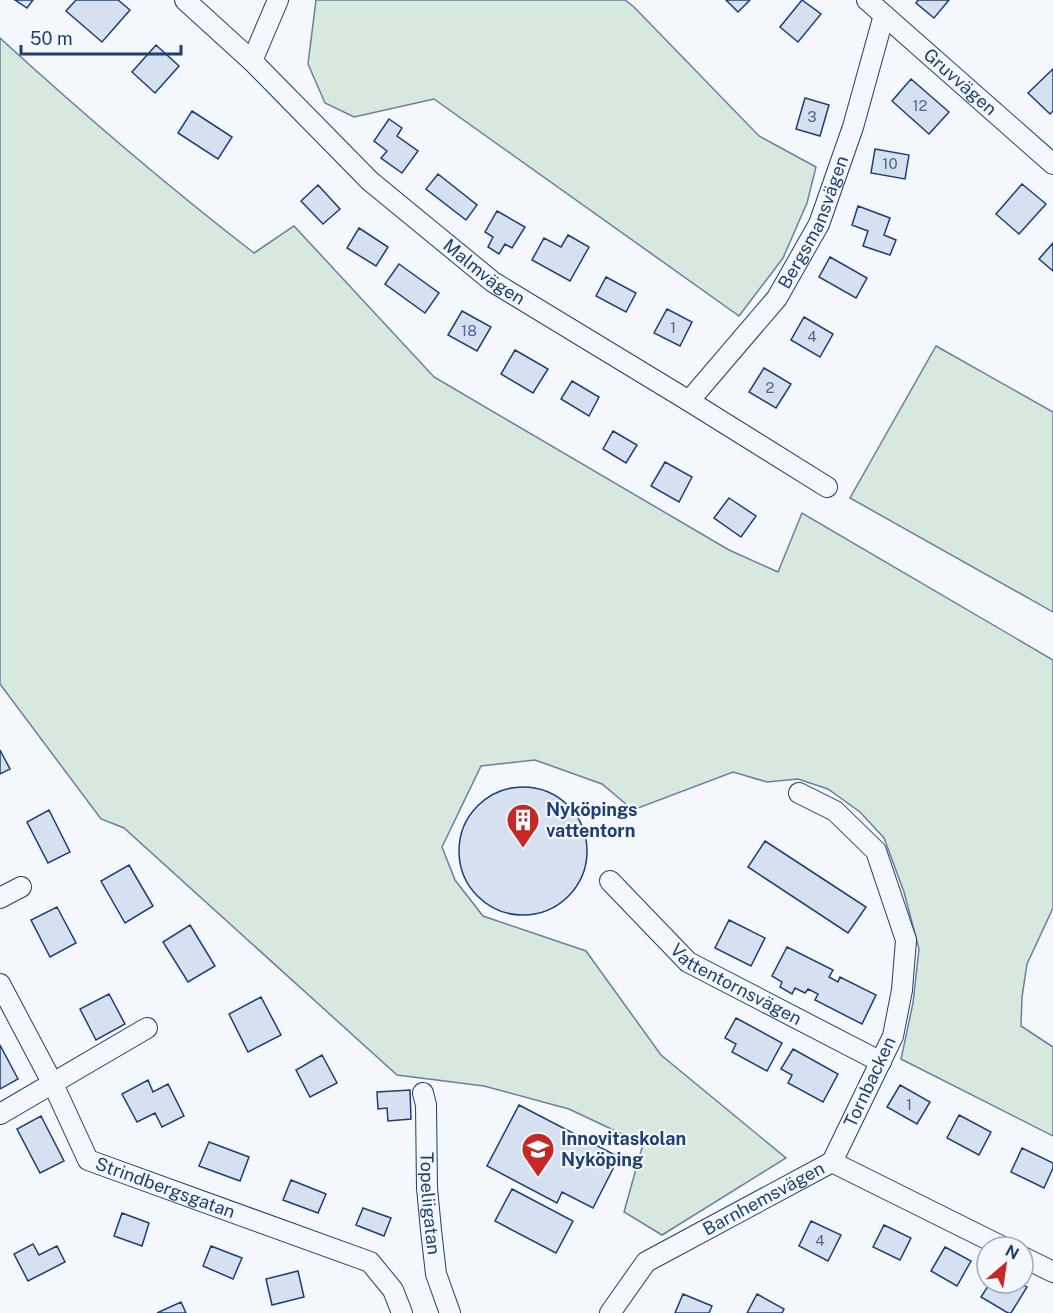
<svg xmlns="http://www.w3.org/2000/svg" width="1053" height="1313" viewBox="0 0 1053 1313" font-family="'Public Sans',sans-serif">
  <rect width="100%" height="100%" fill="#f4f7fb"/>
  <path fill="#d7e8df" stroke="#687fa3" stroke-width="1.5" d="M316 0H625L634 7 759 136 816 167 807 203 783 258 739 316 434 99 354 117 325 103 308 64Z
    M0 38C82 113 166 185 254 253L294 226 434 377 729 550 778 572 802 513 1053 660V908L1027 964 1022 997 1021 1026 1053 1047V1136L901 1059 913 1003 919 949 904 892 884 838 860 812 828 789 798 779 767 782 733 772 633 810 602 784 535 760 481 766 442 847 455 880 483 916 586 951 661 1055 786 1158 662 1235 624 1212 643 1144 569 1109 484 1086 397 1075 124 828 101 819 0 684Z
    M936 346 1053 412V612L850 498Z"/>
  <path fill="#d5e0f0" stroke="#1d3f73" stroke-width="1.5" d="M15 0H33L27 8Z
    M76 0H118L130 10 102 42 66 11Z
    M726 0H750L738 12Z
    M802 0 821 14 798 42 780 27Z
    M918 0H949L934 18 916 3Z
    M156 45 179 66 155 93 132 72Z
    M1053 69V111L1050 114 1028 93Z
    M911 79 949 112 929 134 892 101Z
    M805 98 829 105 820 136 796 129Z
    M192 111 232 137 218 159 178 133Z
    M389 119 402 128 397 136 418 151 402 173 381 158 387 151 374 141Z
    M875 149 909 155 905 179 871 173Z
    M438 174 477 205 466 220 426 189Z
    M1022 184 1046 204 1019 234 996 214Z
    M318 185 340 209 323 224 301 201Z
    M858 206 890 218 884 235 896 240 890 255 863 246 868 231 852 225Z
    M497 211 525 227 512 248 505 244 499 254 488 247 493 237 485 232Z
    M359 228 388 247 376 266 347 248Z
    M568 235 589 247 570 281 532 260 544 238 561 247Z
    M1053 243V271L1039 259Z
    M830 257 867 278 856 298 819 277Z
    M399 264 439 293 425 313 385 284Z
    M606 277 636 293 626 312 596 296Z
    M667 309 692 322 680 346 654 333Z
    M462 311 491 327 477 351 448 335Z
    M804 317 833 334 820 357 791 340Z
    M515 350 548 369 533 393 501 374Z
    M764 368 791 384 776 408 749 392Z
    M572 381 599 397 589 416 561 399Z
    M613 431 637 445 626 463 603 449Z
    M665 462 692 477 679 502 651 486Z
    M729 498 756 516 741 537 714 518Z
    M0 750 10 769 0 774Z
    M459 851a64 64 0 1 1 128 0a64 64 0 1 1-128 0Z
    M49 810 70 852 48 863 27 822Z
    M765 841 866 907 848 933 748 867Z
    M129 865 153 906 125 923 101 881Z
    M57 907 76 943 50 957 31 920Z
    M729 920 765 938 751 966 715 948Z
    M190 925 215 966 188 982 163 942Z
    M787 947 833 970 829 977 838 982 840 977 876 995 862 1024 815 1000 818 994 808 989 805 993 795 988 792 994 780 987 782 982 772 976Z
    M109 994 125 1024 96 1040 80 1009Z
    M261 997 281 1035 248 1052 229 1014Z
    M736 1018 782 1043 767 1071 732 1052 736 1044 725 1038Z
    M0 1045 18 1079 0 1089Z
    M793 1049 838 1074 823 1102 788 1083 792 1075 781 1069Z
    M322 1055 337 1083 310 1097 296 1070Z
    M148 1080 153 1092 168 1084 184 1116 162 1127 155 1113 137 1122 122 1094Z
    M900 1085 930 1102 917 1124 887 1107Z
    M410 1090 411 1119 388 1121 387 1108 378 1109 377 1092Z
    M519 1105 619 1157 593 1208 562 1192 557 1203 487 1166Z
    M959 1115 991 1132 979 1155 947 1138Z
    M41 1116 64 1161 40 1173 17 1129Z
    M209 1142 249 1157 240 1181 199 1166Z
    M1022 1148 1053 1163V1168L1044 1188 1011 1172Z
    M291 1180 326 1194 318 1213 283 1200Z
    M512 1189 573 1221 556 1253 495 1221Z
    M363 1208 391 1218 384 1236 356 1225Z
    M122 1213 149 1223 142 1246 114 1236Z
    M811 1221 841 1235 828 1261 799 1246Z
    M884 1225 911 1238 900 1260 873 1247Z
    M33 1244 39 1255 57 1246 65 1262 28 1281 14 1254Z
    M211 1246 242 1258 233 1279 203 1266Z
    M945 1247 971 1261 957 1286 931 1271Z
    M298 1271 304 1297 272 1305 266 1279Z
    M990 1283H1019L1027 1287 1011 1313H1008L981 1297Z
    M683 1294 712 1306 709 1313H675Z
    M757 1294 784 1309 782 1313H747Z
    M181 1302 186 1313H157Z"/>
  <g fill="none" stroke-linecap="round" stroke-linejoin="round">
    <g stroke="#1d3f73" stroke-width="22">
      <g id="street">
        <path id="s1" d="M185 0 252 61 370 181 493 282 689 401 827 487"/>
        <path id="s2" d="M867 0 1053 164"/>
        <path d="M252 61 278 0"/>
        <path id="s3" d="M689 401 777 298 819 224 853 127 884 15"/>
        <path d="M799 793 835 811 876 851 906 940 902 990 893 1036 832 1162"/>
        <path id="s4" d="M610 881 688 962 881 1062"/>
        <path d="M0 898 21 887"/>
        <path id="s5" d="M0 984 53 1084 88 1160 370 1262 393 1290 402 1313"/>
        <path id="s6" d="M423 1093 426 1105 427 1188 431 1230 436 1274 450 1313"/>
        <path d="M0 1114 147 1028"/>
        <path d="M1023 1257 1053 1272"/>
        <path id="s7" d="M610 1313 646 1262 832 1162 1003 1247"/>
      </g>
    </g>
    <use href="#street" stroke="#f4f7fb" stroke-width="20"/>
  </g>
  <defs>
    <g id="building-pin" transform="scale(1.725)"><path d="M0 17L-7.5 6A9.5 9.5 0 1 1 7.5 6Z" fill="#c62828" stroke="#f4f7fb"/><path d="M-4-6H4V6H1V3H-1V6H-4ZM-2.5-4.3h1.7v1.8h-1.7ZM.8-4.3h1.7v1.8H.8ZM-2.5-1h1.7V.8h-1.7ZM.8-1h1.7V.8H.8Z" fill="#fff"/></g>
    <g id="school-pin" transform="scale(1.725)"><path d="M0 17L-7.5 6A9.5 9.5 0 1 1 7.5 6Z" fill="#c62828" stroke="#f4f7fb"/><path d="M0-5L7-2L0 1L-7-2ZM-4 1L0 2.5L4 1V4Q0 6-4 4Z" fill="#fff"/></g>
  </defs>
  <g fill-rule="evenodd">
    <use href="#building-pin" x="523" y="820"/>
    <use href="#school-pin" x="538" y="1149"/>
  </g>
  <g text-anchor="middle" stroke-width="4.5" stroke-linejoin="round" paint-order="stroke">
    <g font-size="15" fill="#4b6792">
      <text x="920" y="111">12</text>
      <text x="812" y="122">3</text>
      <text x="890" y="169">10</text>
      <text x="673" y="333">1</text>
      <text x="469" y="336">18</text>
      <text x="812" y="342">4</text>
      <text x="770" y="393">2</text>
      <text x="909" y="1110">1</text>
      <text x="820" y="1246">4</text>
    </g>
    <g font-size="18" fill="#1d3f73" stroke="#f4f7fb">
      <text dy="6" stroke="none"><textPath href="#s2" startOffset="124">Gruvvägen</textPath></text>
      <text dy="6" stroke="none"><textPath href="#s3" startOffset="220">Bergsmansvägen</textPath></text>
      <text dy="6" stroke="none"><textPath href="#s1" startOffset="405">Malmvägen</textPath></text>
      <text dy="6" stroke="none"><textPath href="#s4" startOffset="165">Vattentornsvägen</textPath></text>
      <text transform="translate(870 1082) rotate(-65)" y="6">Tornbacken</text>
      <text dy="6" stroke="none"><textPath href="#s5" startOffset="279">Strindbergsgatan</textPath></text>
      <text dy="6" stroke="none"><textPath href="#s7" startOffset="196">Barnhemsvägen</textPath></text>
      <text dy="6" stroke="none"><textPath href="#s6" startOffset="111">Topeliigatan</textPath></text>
    </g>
    <g font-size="18" font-weight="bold" fill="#1d3f73" stroke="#f4f7fb" text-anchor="start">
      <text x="546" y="816">Nyköpings<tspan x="546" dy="21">vattentorn</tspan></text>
      <text x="561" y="1145">Innovitaskolan<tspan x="561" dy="21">Nyköping</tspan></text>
    </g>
  </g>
  <g transform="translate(1005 1265) rotate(29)"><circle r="28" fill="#f4f7fb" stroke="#9eadc5" stroke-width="1.5"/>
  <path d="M0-4.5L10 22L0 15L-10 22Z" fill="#c62828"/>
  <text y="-9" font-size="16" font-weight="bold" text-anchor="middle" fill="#1d3f73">N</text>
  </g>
  <path d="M21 45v9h160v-9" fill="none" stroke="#1d3f73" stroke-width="3"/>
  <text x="30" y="45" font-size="18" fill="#1d3f73" stroke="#f4f7fb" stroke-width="4.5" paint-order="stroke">50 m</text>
</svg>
